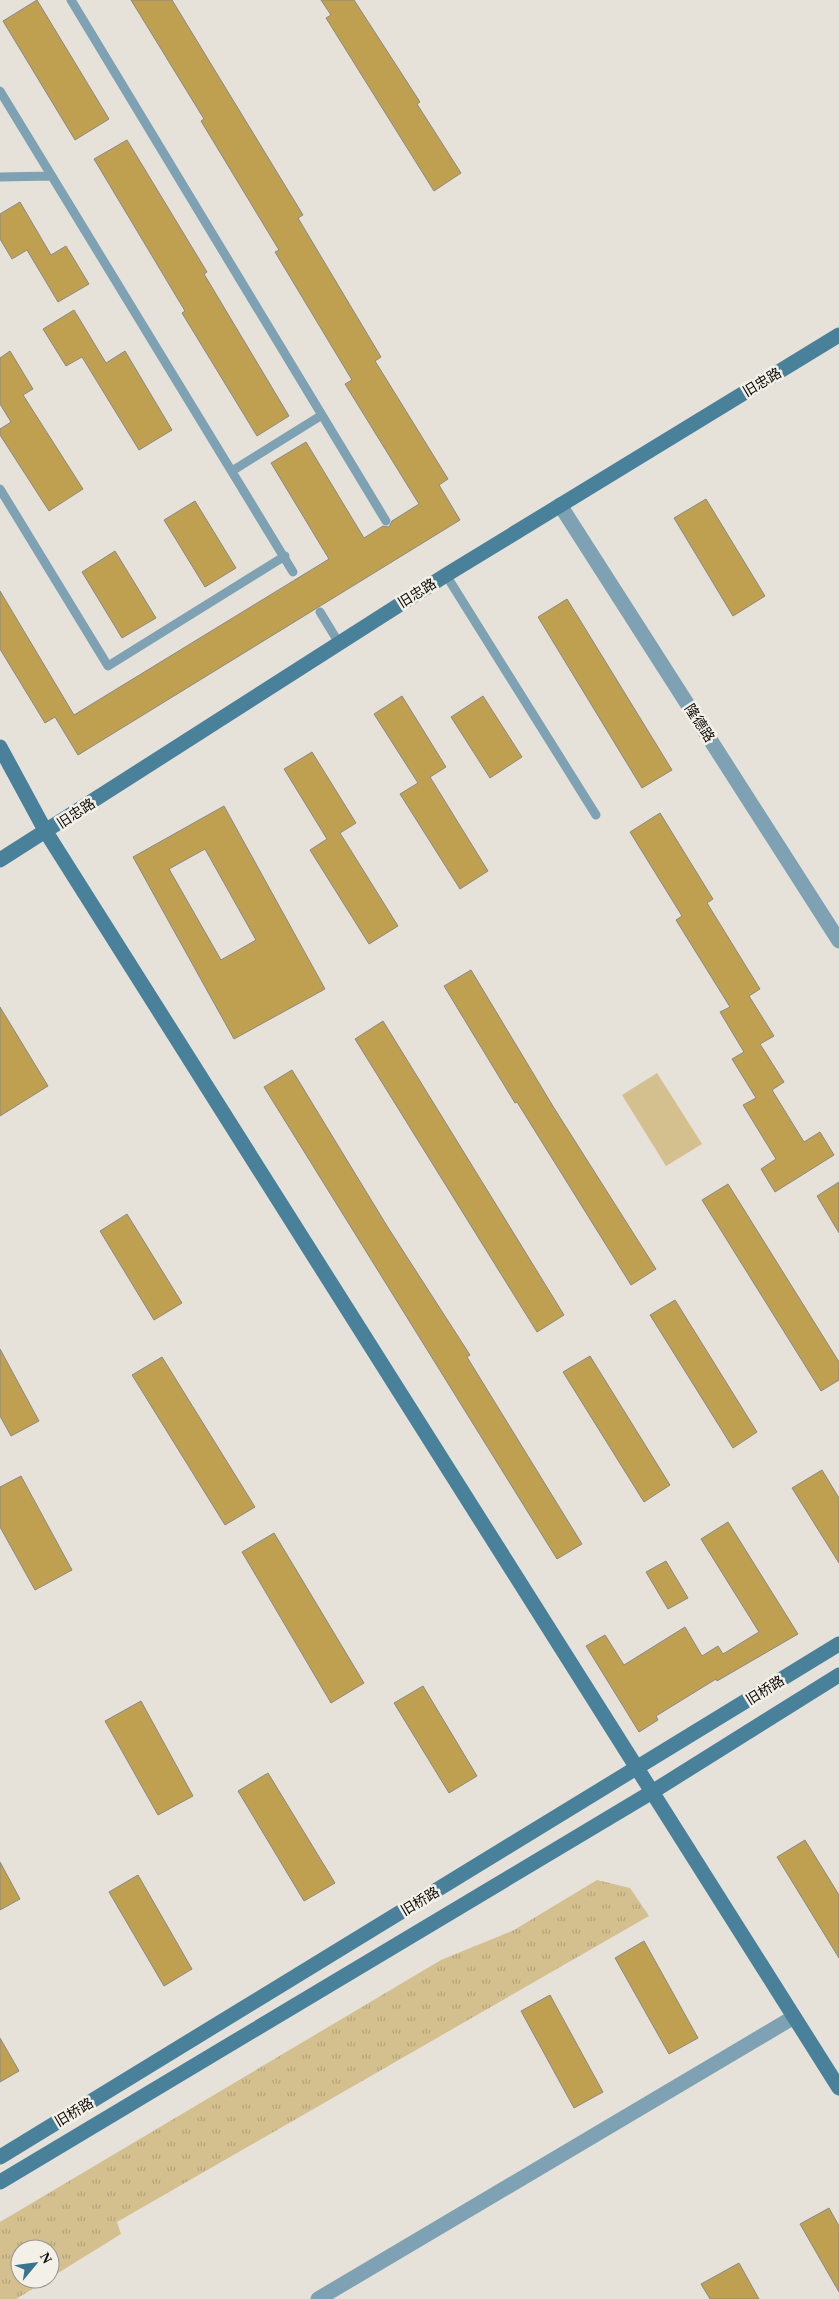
<svg xmlns="http://www.w3.org/2000/svg" width="839" height="2299" viewBox="0 0 839 2299" font-family="'Times New Roman','Noto Sans SC',serif">
  <defs>
    <pattern id="park-tufts" width="24" height="20" patternUnits="userSpaceOnUse" patternTransform="scale(1.25)"><rect width="24" height="20" fill="#d4c08f"/><path d="M3 7l-1-3M5 7V3M7 7l1-3M15 17l-1-3M17 17v-4M19 17l1-3" fill="none" stroke="#b5a47a"/></pattern>
  </defs>
  <rect width="100%" height="100%" fill="#e6e2da"/>
  <path fill="url(#park-tufts)" d="M597 1880 630 1888 649 1916 117 2222 121 2234 50 2278V2249H20V2279H49L16 2299H0V2222L441 1960 514 1930Z"/>
  <path fill="#d4c08f" d="M657 1073 702 1144 666 1166 622 1095Z"/>
  <path fill="#bea050" stroke="#8c8981" fill-rule="evenodd" d="M37 0 109 119 75 140 3 21Z
    M131 0H172L303 215 298 218 381 357 375 361 448 479 439 485 460 520 78 755 55 717 45 723 0 649V591L74 715 329 559 271 463 306 442 364 538 383 526 389 527 392 521 419 504 345 384 352 380 275 252 279 250 201 121 204 119Z
    M321 0H354L420 102 417 104 461 173 434 191 326 18 331 15Z
    M127 140 207 272 204 274 289 416 257 436 182 313 185 311 94 159Z
    M20 202 51 255 66 246 89 284 58 302 27 250 12 259 0 239V214Z
    M74 310 106 363 125 351 172 430 139 450 82 357 66 366 43 329Z
    M10 351 33 389 23 395 83 489 49 511 0 435V429L11 422 0 404V358Z
    M706 499 765 596 733 616 674 518Z
    M195 501 236 568 205 587 164 520Z
    M115 551 156 618 122 638 82 572Z
    M567 599 672 770 642 788 538 617Z
    M402 696 446 767 430 777 488 871 460 889 400 794 418 783 374 714Z
    M483 696 522 757 490 778 451 717Z
    M312 752 356 823 340 833 398 926 369 944 310 850 327 839 284 769Z
    M224 806 325 989 234 1039 133 857ZM205 849 256 940 221 960 169 869Z
    M660 813 713 899 707 903 760 989 749 996 774 1036 760 1044 784 1082 772 1090 804 1142 820 1132 834 1155 775 1192 761 1169 776 1159 743 1105 756 1098 732 1059 744 1052 720 1012 730 1007 676 920 682 916 630 832Z
    M471 970 554 1108 656 1269 631 1285 517 1102 515 1103 444 986Z
    M0 1007 48 1086 0 1116Z
    M383 1021 564 1315 537 1332 355 1039Z
    M292 1070 387 1226 470 1355 467 1357 582 1544 557 1559 264 1087Z
    M839 1182V1233L817 1196Z
    M728 1184 839 1362V1380L821 1391 702 1200Z
    M127 1214 182 1303 154 1320 100 1231Z
    M675 1300 757 1432 733 1448 650 1315Z
    M0 1349 39 1421 11 1436 0 1416Z
    M590 1356 670 1485 644 1502 563 1372Z
    M162 1357 255 1507 225 1525 132 1375Z
    M822 1470 839 1498V1563L792 1488Z
    M21 1476 72 1570 35 1590 0 1527V1487Z
    M728 1522 798 1634 717 1681 716 1679 656 1716 658 1720 639 1732 586 1646 605 1635 624 1665 685 1627 702 1656 718 1646 723 1654 759 1632 701 1539Z
    M274 1533 364 1683 331 1703 242 1552Z
    M666 1561 688 1598 668 1609 646 1572Z
    M423 1686 477 1776 449 1793 394 1703Z
    M141 1701 193 1796 158 1815 105 1721Z
    M268 1773 335 1883 304 1901 238 1791Z
    M805 1840 839 1895V1958L777 1857Z
    M0 1862 20 1899 0 1910Z
    M138 1875 192 1969 164 1986 109 1892Z
    M644 1941 698 2038 669 2054 615 1958Z
    M550 1995 603 2092 574 2108 521 2011Z
    M0 2038 19 2071 0 2082Z
    M829 2208 839 2226V2292L800 2224Z
    M739 2263 759 2299H710L701 2284Z"/>
  <g fill="none" stroke-linecap="round" stroke-linejoin="round">
    <path stroke="#7ea2b3" stroke-width="9" d="M71 0 386 521
      M0 91 293 572
      M0 177 52 176
      M232 471 322 415
      M0 489 108 666 285 556
      M446 575 596 815
      M320 612 339 643"/>
    <path stroke="#7ea2b3" stroke-width="15" d="M560 505 839 941
      M318 2299 794 2017"/>
    <path stroke="#49819b" stroke-width="15" d="M0 747 46 832 839 2088
      M0 860 446 575 839 335
      M0 2157 839 1644
      M0 2182 652 1792 839 1675"/>
  </g>
  <g text-anchor="middle" stroke-width="5" stroke-linejoin="round" paint-order="stroke">
    <g font-size="14" fill="#0d0b09" stroke="#f3f0e7">
      <text transform="translate(762 382) rotate(-31)" y="5">旧忠路</text>
      <text transform="translate(417 593) rotate(-32)" y="5">旧忠路</text>
      <text transform="translate(700 723) rotate(57)" y="5">隆德路</text>
      <text transform="translate(76 813) rotate(-33)" y="5">旧忠路</text>
      <text transform="translate(765 1690) rotate(-32)" y="5">旧桥路</text>
      <text transform="translate(420 1901) rotate(-31)" y="5">旧桥路</text>
      <text transform="translate(74 2112) rotate(-31)" y="5">旧桥路</text>
    </g>
  </g>
  <g transform="translate(35 2264) rotate(61)"><circle r="24" fill="#f3f0e7" stroke="#97948e"/>
  <path d="M0-4L9 19L0 12L-9 19Z" fill="#3a738d"/>
  <text y="-8" font-size="14" font-weight="bold" text-anchor="middle" fill="#0d0b09">N</text>
  </g>
</svg>
